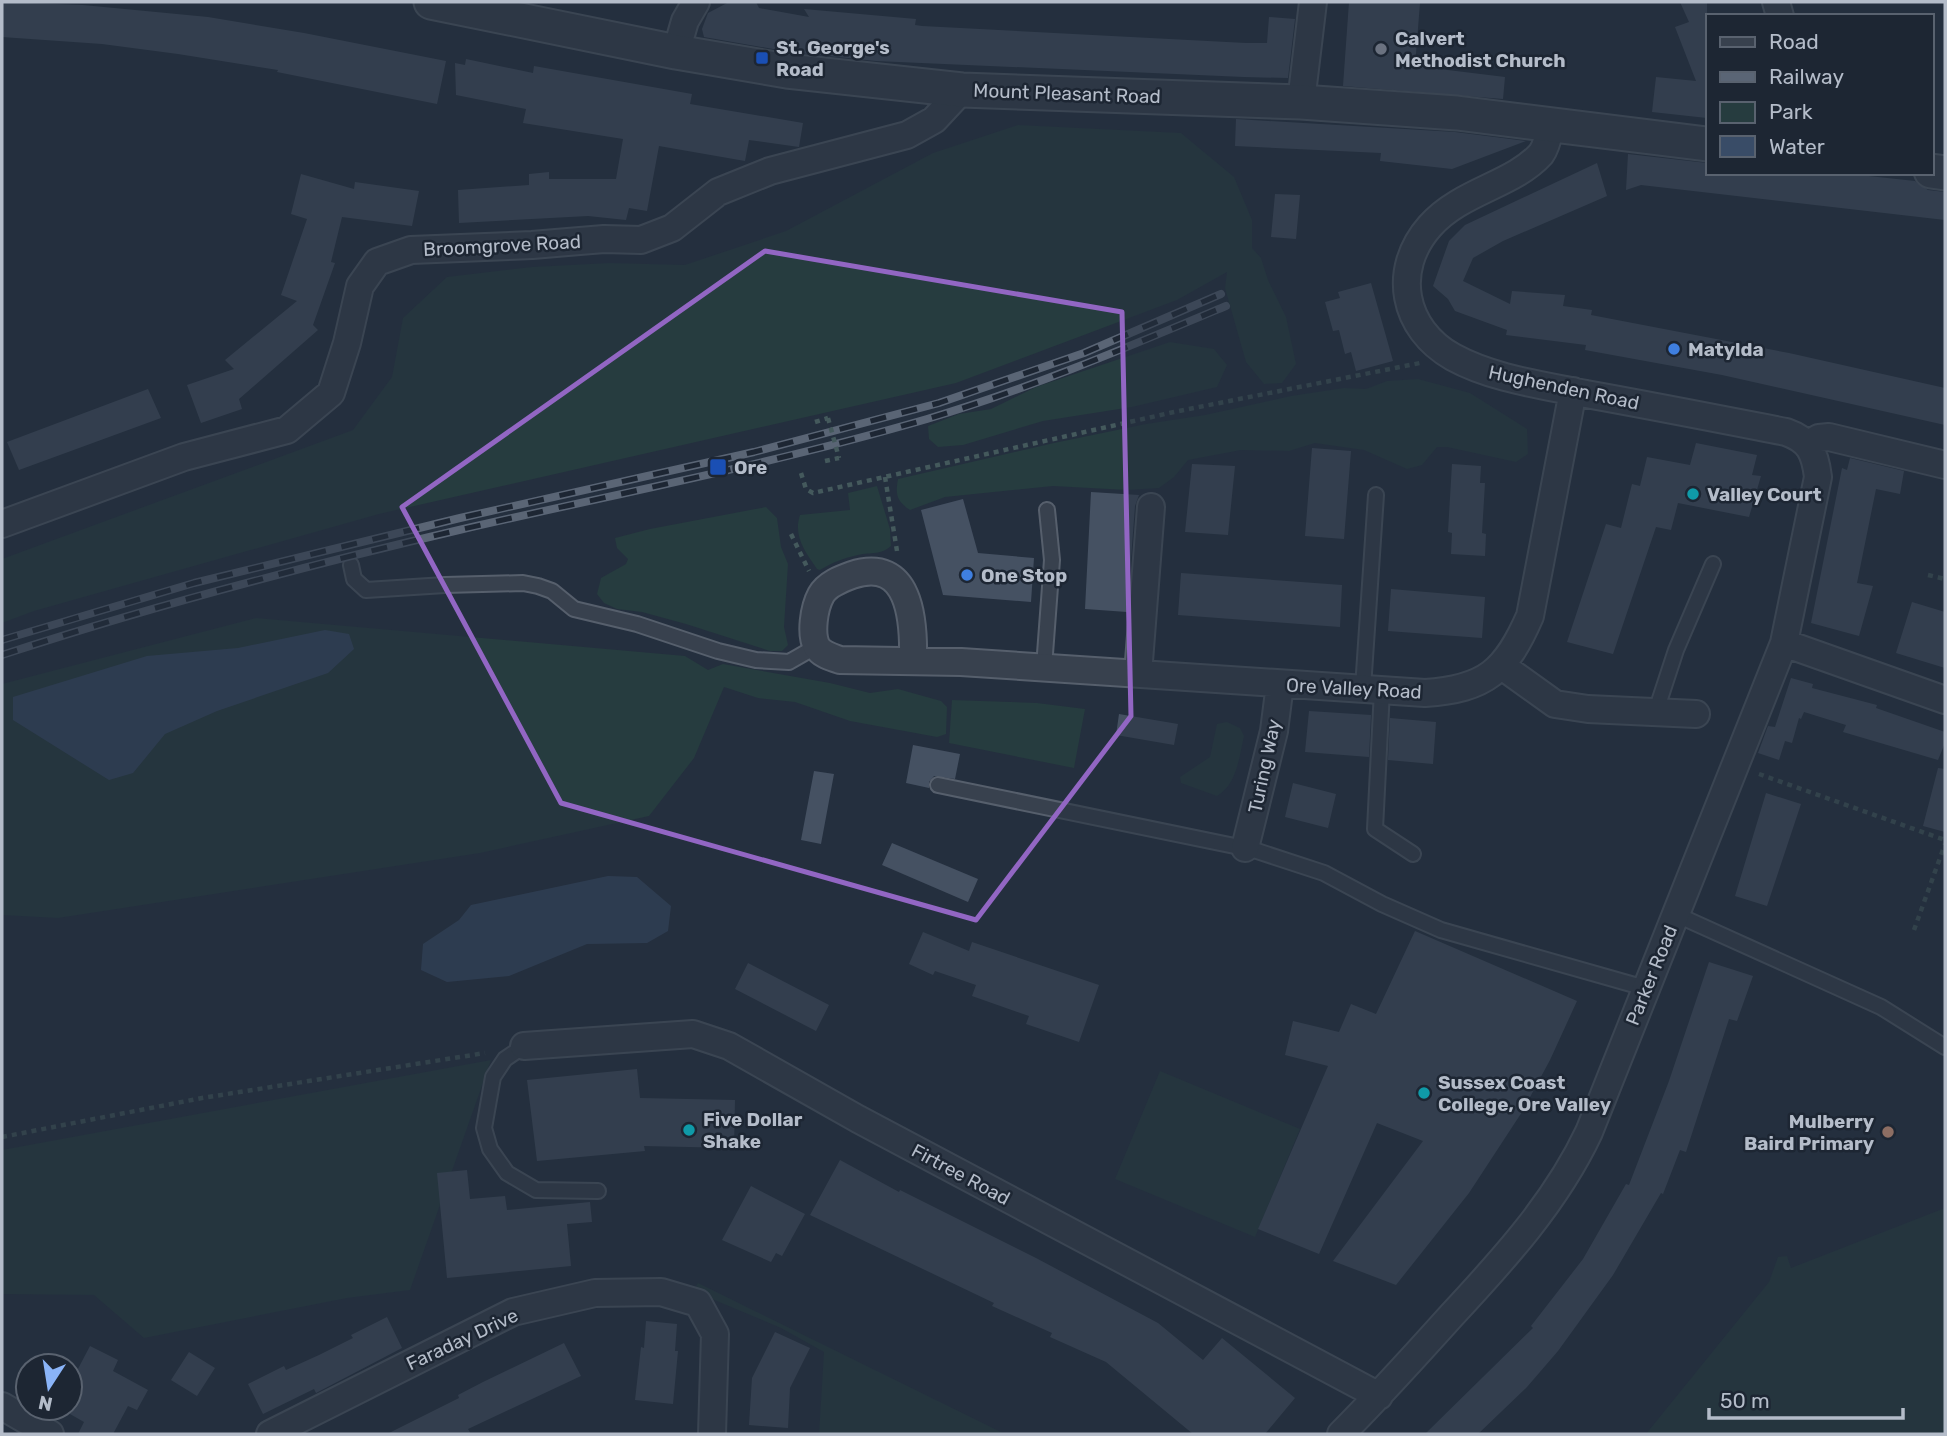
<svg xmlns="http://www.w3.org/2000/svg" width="1947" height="1436" viewBox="0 0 1947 1436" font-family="Rubik,sans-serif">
  <rect width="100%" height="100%" fill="#242f3e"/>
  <path fill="#263c3f" d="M1018 125 1181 133 1234 177 1252 220V248L1261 258 1268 280 1286 317 1296 364 1282 383 1264 384 1246 362 1225 288 1227 272 1177 300 956 383 379 514 34 611 2 623V559L353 430 392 377 403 318 447 277 532 267 610 263 685 265 786 231 933 153Z
    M1170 342 1214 349 1227 365 1217 387 1132 407 1043 421 963 445 938 447 929 439 928 426 959 414 991 409 1036 387Z
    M1418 379 1470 393 1527 429 1528 454 1516 462 1447 447H1437L1422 465 1407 469 1364 450 1315 443 1289 451 1241 450 1188 460 1174 477 1159 488 1127 490 1053 486 945 497 910 510C897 501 895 495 898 479L1054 443 1146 424 1205 415 1291 396 1344 388 1366 389 1387 381Z
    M877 486 890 529 891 546C881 555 872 552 858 555 844 558 833 562 820 570L817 569C805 552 793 536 800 515L850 510 848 493Z
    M766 507 777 518 781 547 788 564 784 627 788 645 782 651H770L686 624 642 612 617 609 604 603 597 594 601 578 626 564 628 559 617 548 615 538 650 529Z
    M256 618 685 656 708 670 723 664 830 683 870 693 898 689 941 701 947 707 946 734 937 737 850 721 795 702 758 698 724 687 694 758 649 816 480 853 58 918 2 915V684Z
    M952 700 1037 703 1085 709 1074 768 949 743Z
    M1227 722 1240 728 1244 736C1239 758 1237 784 1217 796L1181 783 1180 777 1210 757 1217 724Z
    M491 1060 410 1290 347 1298 144 1338 94 1295 2 1294V1150Z
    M1160 1071 1300 1129 1255 1237 1115 1179Z
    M1945 1208V1434H1646L1769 1282 1778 1257 1787 1256 1791 1268Z
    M698 1283 1005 1434H819L824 1352 781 1328 693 1291Z"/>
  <path fill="#394c67" d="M325 630 349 634 354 649 328 673 217 711 165 734 133 773 109 780 13 720V697L147 656 238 648Z
    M608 876 637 877 671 906 668 931 647 943 587 944 509 976 447 982 421 970 423 944 459 920 471 905Z"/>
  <path fill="#455162" d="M2 2 83 5 208 17 304 33 446 61 437 104 277 72 278 70 178 54 102 44 2 37Z
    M729 2H756L759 8 809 17 804 9 916 19 915 25 922 26 1246 43H1267L1269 17 1295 19 1288 78 1244 77 876 61 790 52 704 37 702 29 708 13Z
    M1349 2 1420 3 1415 66 1505 77 1503 99 1343 86Z
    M1680 2H1707V118L1652 112 1656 77 1696 81 1675 27 1689 22Z
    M466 59 533 73 534 66 692 94 690 104 803 123 799 147 749 140 745 161 659 146 647 211 629 208 626 220 588 216 459 223 458 190 529 185V174L549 172V179H616L623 139 523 123 526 109 456 95 455 63 465 65Z
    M1236 119 1455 132 1526 141 1452 169 1380 161 1381 153 1235 146Z
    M1628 154 1707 163V173H1841L1915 181 1928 190 1945 192V220L1641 185 1626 190Z
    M1597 163 1607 196 1503 241 1473 258 1463 281 1510 304 1512 291 1565 295 1563 306 1592 310 1591 315 1789 353 1945 388V425L1722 375 1585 350 1586 345 1506 335 1507 330 1455 311 1448 299 1433 286 1449 241 1465 225Z
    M301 174 354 189 355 182 419 191 412 226 342 217 331 262 335 263 313 325 318 330 239 399 242 409 201 423 187 385 234 369 225 360 297 301 281 295 307 219 291 214Z
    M1275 194 1300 195 1296 239 1271 237Z
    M1371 283 1393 361 1356 371 1351 352 1345 354 1339 330 1333 331 1325 302 1340 298 1338 292Z
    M148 389 161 418 19 470 7 442Z
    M1696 443 1757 455 1752 475 1761 476 1749 517 1678 503 1671 530 1656 527 1613 654 1567 642 1606 524 1621 528 1632 484 1640 486 1647 457 1690 465Z
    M1312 448 1351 451 1344 539 1305 536Z
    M1850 458 1904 471 1900 494 1876 489 1857 583 1873 586 1859 636 1811 623 1842 468 1847 470Z
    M1192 464 1235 466 1228 535 1185 532Z
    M1452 464 1481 466 1480 483H1485L1482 533 1486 534 1485 556 1451 554 1452 533 1448 532Z
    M1091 492 1139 495 1135 506 1127 612 1085 609Z
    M963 499 978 553 1034 558 1031 602 943 595 921 510Z
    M1181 573 1342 585 1340 627 1178 615Z
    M1391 589 1485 597 1482 638 1388 631Z
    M1912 602 1945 612V668L1896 653Z
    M1791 678 1813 684 1812 688 1877 705 1876 708 1945 732V743L1938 760 1843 732 1846 725 1804 712 1801 719 1799 718 1792 743 1785 741 1779 760 1758 753 1768 726 1775 727Z
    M1309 711 1371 715 1369 757 1305 752Z
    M1119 714 1178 724 1174 745 1116 735Z
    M1390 718 1436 722 1433 764 1388 760Z
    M913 745 960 754 955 779 934 776 929 782V788L906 783Z
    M1938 768 1945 769V832L1923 826Z
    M814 771 834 774 821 844 801 840Z
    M1293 783 1336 794 1328 828 1285 817Z
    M1766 793 1801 804 1767 906 1735 896Z
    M892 843 978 879 968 902 882 865Z
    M1415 931 1577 1001 1550 1060 1522 1112 1469 1193 1396 1285 1333 1261 1423 1141 1377 1123 1319 1254 1258 1229 1328 1066 1285 1055 1293 1021 1339 1032 1351 1004 1376 1014Z
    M923 932 969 951 972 942 1099 985 1079 1042 1026 1024 1029 1016 972 996 976 985 935 971 933 975 909 964Z
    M1709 962 1753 976 1737 1021 1729 1019 1686 1152 1680 1150 1663 1194 1661 1193 1613 1275 1558 1351 1527 1387 1478 1434H1425L1533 1328 1531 1326 1583 1259 1626 1184 1629 1185 1669 1081Z
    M748 963 829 1005 816 1031 735 989Z
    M637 1069 640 1098 735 1100 734 1148 644 1146 645 1151 537 1161 527 1080Z
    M840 1160 899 1192 900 1190 1036 1258 1158 1323 1203 1360 1222 1338 1295 1398 1265 1434H1193L1106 1362 1050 1337 1052 1333 992 1306 994 1303 810 1215Z
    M467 1170 470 1199 505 1196 507 1210 590 1202 592 1222 567 1224 571 1266 447 1278 437 1173Z
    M751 1186 805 1214 782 1256 776 1253 771 1262 722 1240Z
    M387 1317 402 1348 316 1393 314 1389 263 1414 248 1384 284 1366 286 1370 319 1355 353 1338 351 1335Z
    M646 1321 677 1324 675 1351H678L673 1404 635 1400 641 1347 644 1348Z
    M775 1332 810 1348 790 1388 788 1428 749 1425 752 1378Z
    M564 1343 581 1376 468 1429 471 1434H387L459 1398 458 1395 483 1382Z
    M90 1346 118 1360 113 1371 148 1390 137 1410 128 1406 113 1434H78L84 1422 70 1414V1384Z
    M189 1352 215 1368 197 1396 171 1380Z"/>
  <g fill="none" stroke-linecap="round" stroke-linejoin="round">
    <g stroke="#565f6c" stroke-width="18">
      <path id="service" d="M351 565 354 579 366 590 445 585 523 583 538 586 552 591 574 609 637 624 718 651 756 660 789 662 817 646
        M1044 667 1052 560 1047 510
        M1363 688 1376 495
        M1382 690 1375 829 1413 854
        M1656 711 1676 650 1713 564
        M938 785 1254 850 1324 873 1382 904 1441 930 1645 988
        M1675 914 1881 1007 1945 1047
        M524 1046 505 1059 493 1077 484 1128 490 1149 507 1173 536 1190 598 1191"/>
    </g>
    <g stroke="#565f6c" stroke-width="30">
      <path id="minor" d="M1776 2 1780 16
        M676 52 685 21 696 2
        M1301 102 1313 2
        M1808 444 1819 438 1829 437 1945 465
        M2 524 184 457 287 430 331 393 347 343 360 286 377 262 411 250 532 245 604 239 641 240 672 228 718 192 770 171 907 135 934 120 962 90
        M1784 643 1945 700
        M913 660C914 620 910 556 852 575 841 579 827 584 821 595 814 608 810 634 817 647 822 655 832 657 840 660L961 662 1425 693C1486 689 1506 671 1530 616L1573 391
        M1502 666 1555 704 1588 709 1696 714
        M1138 674 1151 507
        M1245 848 1274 731 1280 684
        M524 1046 693 1034 729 1046 858 1119 1379 1396
        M2 1406 50 1434
        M270 1434 513 1312 595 1293 661 1292 698 1303 715 1334 712 1434
        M1341 1434C1379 1396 1415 1356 1451 1316 1504 1259 1556 1202 1589 1132L1784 643 1818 477C1815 452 1809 440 1786 432 1719 419 1653 406 1586 394 1543 385 1493 379 1453 357 1403 329 1391 270 1430 226 1461 191 1513 185 1541 154 1547 146 1549 133 1551 124"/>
    </g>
    <g stroke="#565f6c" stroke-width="37">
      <path id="tertiary" d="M431 2 676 52 787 71 962 90 1301 102 1457 113 1707 144
        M1931 171 1945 173"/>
    </g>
    <path stroke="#44595c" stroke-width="4.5" stroke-dasharray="5 5" stroke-linecap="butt" d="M815 422 828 418
      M825 461 839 458
      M801 473 806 489 813 493 1174 412 1420 363
      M885 477 897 551
      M791 534 809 571
      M1928 575 1945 579
      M1759 774 1945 840
      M1914 930 1945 844
      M2 1137 202 1098 485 1053"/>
    <use href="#service" stroke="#38414e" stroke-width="14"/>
    <use href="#minor" stroke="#38414e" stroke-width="26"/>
    <use href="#tertiary" stroke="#38414e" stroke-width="33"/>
    <g stroke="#5a6575" stroke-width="8">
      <path id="rail" d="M2 640 194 583 460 518 754 452 939 403 1084 353 1221 294
        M2 655C152 606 305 566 459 530 615 494 773 464 927 419 1029 389 1128 347 1226 306"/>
    </g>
    <use href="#rail" stroke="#1d2633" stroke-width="5" stroke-dasharray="16" stroke-linecap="butt"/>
    <path stroke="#44595c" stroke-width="4.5" stroke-dasharray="5 5" stroke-linecap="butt" d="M828 418 839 458"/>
  </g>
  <path d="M0 0H1947V1436H0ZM765 251 1122 312 1131 716 976 920 561 803 402 507Z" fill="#242f3e" fill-opacity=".55" fill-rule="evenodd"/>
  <path fill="none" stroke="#9266c3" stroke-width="5" stroke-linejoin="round" d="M765 251 1122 312 1131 716 976 920 561 803 402 507Z"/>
  <circle fill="#6b7280" stroke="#1d2633" stroke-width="2.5" cx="1381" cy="49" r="7"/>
  <g fill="#1a4fb4" stroke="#1d2633" stroke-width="2.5">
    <rect x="755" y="51" width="14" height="14" rx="3.5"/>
    <rect x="709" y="458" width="18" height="18" rx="3.5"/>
  </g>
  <g fill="#3f7fe0" stroke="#1d2633" stroke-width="2.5">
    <circle cx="1674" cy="349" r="7"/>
    <circle cx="967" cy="575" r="7"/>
  </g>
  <g fill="#0f9aa8" stroke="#1d2633" stroke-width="2.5">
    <circle cx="1693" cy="494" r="7"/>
    <circle cx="1424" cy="1093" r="7"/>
    <circle cx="689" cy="1130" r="7"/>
  </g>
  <circle fill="#8d6e63" stroke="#1d2633" stroke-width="2.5" cx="1888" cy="1132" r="7"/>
  <g text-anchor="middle" stroke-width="5" stroke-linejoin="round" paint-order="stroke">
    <g font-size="19" font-weight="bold" fill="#b4bcc9" stroke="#1d2633" text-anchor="start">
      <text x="1395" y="45">Calvert<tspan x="1395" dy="22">Methodist Church</tspan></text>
      <text x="776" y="54">St. George's<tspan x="776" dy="22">Road</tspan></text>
      <text x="1688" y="356">Matylda</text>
      <text x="734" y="474">Ore</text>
      <text x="1707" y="501">Valley Court</text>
      <text x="981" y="582">One Stop</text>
      <text x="1438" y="1089">Sussex Coast<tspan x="1438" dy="22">College, Ore Valley</tspan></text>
      <text x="703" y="1126">Five Dollar<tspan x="703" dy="22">Shake</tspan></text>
      <text x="1874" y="1128" text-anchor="end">Mulberry<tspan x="1874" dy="22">Baird Primary</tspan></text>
    </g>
    <g font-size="19" fill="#b4bcc9" stroke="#1d2633">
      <text transform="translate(1067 93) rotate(2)" y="7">Mount Pleasant Road</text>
      <text transform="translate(502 245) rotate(-3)" y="7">Broomgrove Road</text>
      <text transform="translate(1564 387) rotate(12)" y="7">Hughenden Road</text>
      <text transform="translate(1354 688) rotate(3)" y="7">Ore Valley Road</text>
      <text transform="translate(1264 766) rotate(-78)" y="7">Turing Way</text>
      <text transform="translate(1651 975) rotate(-68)" y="7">Parker Road</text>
      <text transform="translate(961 1174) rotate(28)" y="7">Firtree Road</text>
      <text transform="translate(462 1339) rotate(-25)" y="7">Faraday Drive</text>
    </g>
  </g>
  <rect width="1947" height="1436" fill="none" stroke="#b4bcc9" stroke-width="7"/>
  <rect x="1706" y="14" width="228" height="161" fill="#1d2633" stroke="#59626f" stroke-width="2"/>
  <rect x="1720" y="37" width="35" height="10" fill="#38414e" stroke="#59626f" stroke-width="2"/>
  <text x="1769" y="49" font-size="21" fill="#b4bcc9">Road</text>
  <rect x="1720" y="72" width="35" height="10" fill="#5a6575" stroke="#59626f" stroke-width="2"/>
  <text x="1769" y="84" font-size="21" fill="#b4bcc9">Railway</text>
  <rect x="1720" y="102" width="35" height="21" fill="#263c3f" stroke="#59626f" stroke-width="2"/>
  <text x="1769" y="119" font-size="21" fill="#b4bcc9">Park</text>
  <rect x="1720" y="136" width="35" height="21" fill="#394c67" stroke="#59626f" stroke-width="2"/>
  <text x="1769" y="154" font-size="21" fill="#b4bcc9">Water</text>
  <g transform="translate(49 1387) rotate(192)"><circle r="33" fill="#1d2633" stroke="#59626f" stroke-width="2"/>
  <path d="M0-5L12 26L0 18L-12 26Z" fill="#8ab4f8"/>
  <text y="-10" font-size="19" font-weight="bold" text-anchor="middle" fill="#b4bcc9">N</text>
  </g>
  <path d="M1709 1408v10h194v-10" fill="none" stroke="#b4bcc9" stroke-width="3.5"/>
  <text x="1720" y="1408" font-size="21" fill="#b4bcc9" stroke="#1d2633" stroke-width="5" paint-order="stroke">50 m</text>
</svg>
